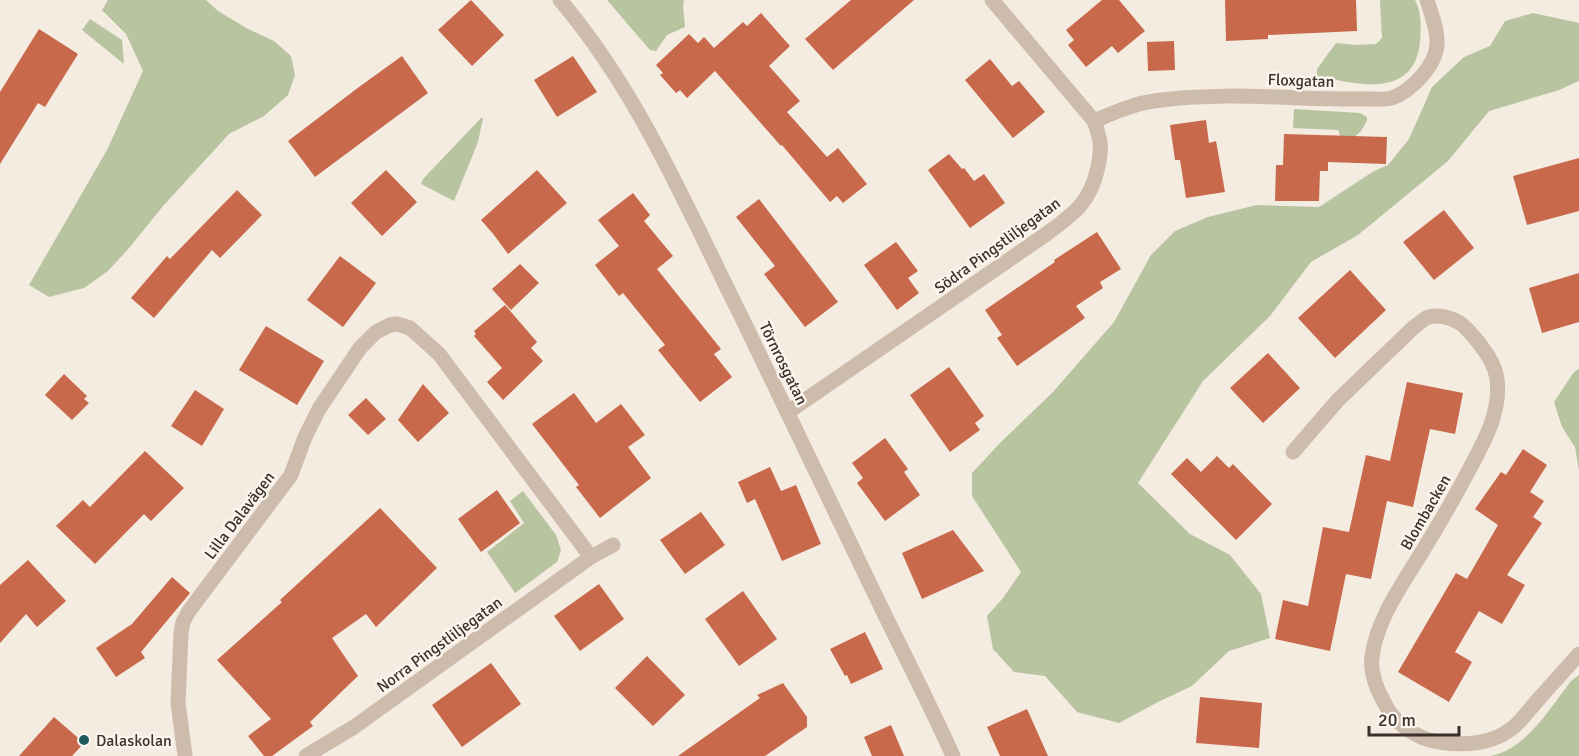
<svg xmlns="http://www.w3.org/2000/svg" width="1579" height="756" viewBox="0 0 1579 756" font-family="Signika,sans-serif">
  <rect width="100%" height="100%" fill="#f4ebe1"/>
  <path fill="#b8c4a0" d="M108 0H206L218 11 248 29 274 41 291 56 295 75 288 95 264 116 229 134 163 206 130 247 108 271 84 288 49 297 29 285 107 150 143 71 126 34 102 10Z
    M607 0H684L683 5 685 27 667 35 656 51 650 50Z
    M1380 0H1415C1422 14 1421 27 1420 42 1414 100 1356 84 1317 76V69L1336 43 1357 45 1376 44 1382 38Z
    M1533 13 1579 23V81L1559 90 1489 111 1448 161 1358 235 1311 262 1270 316 1203 381 1138 483 1190 534 1230 555 1261 594 1270 638 1229 651 1192 686 1156 703 1119 723 1077 712 1045 676 1014 672 993 649 987 616 1003 598 1021 572 972 496V473L1001 442 1053 392 1114 322 1151 255 1175 231 1208 217 1257 205 1319 207 1374 171 1388 165 1409 139 1432 87 1464 57 1490 46 1505 21Z
    M90 19 122 40 124 64 82 30Z
    M1294 109 1360 113 1367 117V121L1361 131 1345 146 1339 141 1340 135 1338 130 1293 128Z
    M481 118H483L478 142 454 201 423 185 421 183 424 178Z
    M1579 369V471L1575 447 1562 427 1554 402 1574 372Z
    M523 491 556 535 561 550 557 562 515 593 487 552 524 523 510 501Z
    M1579 675V756H1491C1526 749 1551 707 1571 681Z"/>
  <path fill="#c8694b" d="M471 0 504 35 472 66 438 30Z
    M851 0H914L833 70 805 39Z
    M1102 0H1119L1145 31 1118 53 1112 46 1086 67 1068 45 1074 40 1066 30Z
    M1225 0H1356L1357 31 1268 35V39L1226 41Z
    M761 13 790 46 769 66 800 101 787 112 827 157 838 148 867 184 843 203 837 196 830 202 782 145 781 146 715 71 687 98 680 90 676 93 660 75 663 73 656 65 689 34 698 43 704 37 714 48 743 22 747 26Z
    M39 29 78 54 45 107 38 103 0 164V92Z
    M1174 41 1175 70 1148 71 1147 42Z
    M402 56 428 93 315 177 288 141 359 87Z
    M573 56 597 92 557 117 534 80Z
    M990 59 1012 86 1019 81 1045 112 1013 138 965 80Z
    M1206 120 1209 143 1216 141 1225 192 1186 198 1180 160H1175L1170 125Z
    M1284 134 1387 137 1386 164 1328 162V171H1320L1319 201H1275L1276 165H1283Z
    M949 154 962 169 964 168 974 181 984 174 1005 203 970 228 928 170Z
    M1579 158V211L1527 225 1513 176Z
    M386 170 417 202 382 236 351 203Z
    M537 170 567 203 508 254 494 235 481 220Z
    M237 190 262 215 220 258 212 250 154 318 131 298 167 256 170 259Z
    M633 193 650 215 644 221 673 256 657 269 721 349 714 354 732 377 700 402 658 350 665 345 623 293 619 296 595 265 619 246 598 220Z
    M759 199 838 302 805 327 764 274 775 266 736 217Z
    M1444 210 1474 248 1434 280 1403 242Z
    M1097 232 1121 269 1100 282 1103 288 1076 306 1085 318 1017 366 997 338 1002 335 985 310 1055 262 1054 260Z
    M896 242 918 271 908 278 919 293 897 310 864 265Z
    M340 256 376 283 343 327 307 300Z
    M520 264 539 283 511 310 492 289Z
    M1350 270 1386 310 1335 358 1298 318Z
    M1579 273V322L1542 333 1529 288Z
    M505 305 537 342 531 348 543 361 503 400 487 382 502 368 474 336 476 334 474 331Z
    M266 326 324 361 297 405 239 370Z
    M1268 353 1300 388 1263 423 1230 388Z
    M949 367 984 416 975 423 980 430 950 452 910 395Z
    M64 374 87 396 84 399 89 403 72 420 45 395Z
    M1407 382 1463 393 1455 434 1430 429 1413 507 1387 501 1371 579 1346 574 1330 651 1275 639 1283 600 1308 606 1323 527 1349 532 1366 455 1390 461Z
    M423 384 449 413 418 442 398 420Z
    M195 390 224 409 202 446 171 426Z
    M574 393 596 423 621 404 645 435 628 447 651 478 600 518 576 487 579 485 532 424Z
    M366 398 386 419 368 435 348 415Z
    M885 438 908 469 904 472 920 495 885 521 857 483 863 478 852 463Z
    M1523 449 1547 465 1530 492 1544 501 1533 517 1542 523 1507 575 1525 585 1502 624 1479 611 1455 652 1472 662 1449 702 1398 672 1456 573 1467 579 1498 525 1475 509 1501 472 1506 475Z
    M145 451 184 488 151 521 144 514 95 564 56 526 83 500 90 507Z
    M1217 456 1229 468 1233 464 1272 504 1236 540 1171 474 1187 458 1201 472Z
    M770 467 781 491 796 485 821 544 782 561 755 499 747 503 738 482Z
    M497 490 520 523 481 552 458 519Z
    M380 508 437 568 376 627 366 614 332 638 358 676 310 722 313 726 272 756H264L248 736 271 719 217 660 282 602 280 600Z
    M701 512 725 545 685 574 660 540Z
    M953 530 984 571 922 599 902 553Z
    M28 560 66 601 37 627 26 614 0 643V585Z
    M172 577 190 593 141 652 145 658 116 677 96 648 132 624Z
    M599 584 624 619 580 651 554 616Z
    M743 591 777 639 739 666 705 619Z
    M865 632 883 669 851 684 847 675 845 676 830 649Z
    M647 656 685 695 653 726 615 688Z
    M491 663 521 704 462 747 432 705Z
    M783 683 807 717V727L765 756H678L760 698 757 695Z
    M1200 697 1262 703 1259 748 1196 743Z
    M1027 709 1048 756H1000L987 727Z
    M54 717 84 743 72 756H19Z
    M891 725 904 756H872L864 737Z"/>
  <g fill="none" stroke-linecap="round" stroke-linejoin="round">
    <path stroke="#cdbbac" stroke-width="15" d="M560 0C639 93 686 206 740 314 783 403 825 492 868 580 896 639 926 696 953 756
      M1094 121C1113 113 1133 104 1154 101 1203 94 1252 96 1301 98 1322 99 1343 99 1365 99 1373 99 1384 100 1392 98 1411 91 1436 66 1437 44 1438 30 1431 13 1427 0
      M788 412 1045 235C1073 214 1090 204 1098 167 1102 146 1101 140 1094 121L992 0
      M1293 452 1338 400 1414 327C1419 324 1424 318 1429 317 1439 314 1452 318 1460 323 1467 328 1473 336 1479 343 1487 354 1495 364 1497 379 1501 412 1485 440 1470 468 1456 495 1441 521 1425 547 1405 581 1377 617 1372 657 1370 673 1377 690 1385 704 1395 724 1417 739 1439 742 1465 746 1495 744 1516 725 1523 718 1530 709 1537 701 1551 685 1565 670 1579 654
      M185 756 178 703 181 633 183 622 189 611 291 475 305 437 319 409 360 348 376 332 390 325 397 324 410 328 439 354 591 557
      M306 756 354 727 591 557 613 545"/>
  </g>
  <circle fill="#1f5a5e" stroke="#fbf5ee" stroke-width="2" cx="84" cy="740" r="6"/>
  <g text-anchor="middle" stroke-width="5" stroke-linejoin="round" paint-order="stroke">
    <g font-size="16" fill="#3b302b" stroke="#fbf5ee">
      <text transform="translate(1301 80) rotate(2)" y="6">Floxgatan</text>
      <text transform="translate(997 245) rotate(-36)" y="6">Södra Pingstliljegatan</text>
      <text transform="translate(784 363) rotate(64)" y="6">Törnrosgatan</text>
      <text transform="translate(1425 512) rotate(-60)" y="6">Blombacken</text>
      <text transform="translate(239 515) rotate(-53)" y="6">Lilla Dalavägen</text>
      <text transform="translate(439 644) rotate(-36)" y="6">Norra Pingstliljegatan</text>
    </g>
    <g font-size="16" fill="#3b302b" stroke="#fbf5ee" text-anchor="start">
      <text x="96" y="746">Dalaskolan</text>
    </g>
  </g>
  <path d="M1369 726v9h90v-9" fill="none" stroke="#3b302b" stroke-width="3"/>
  <text x="1378" y="726" font-size="18" fill="#3b302b" stroke="#fbf5ee" stroke-width="4.5" paint-order="stroke">20 m</text>
</svg>
